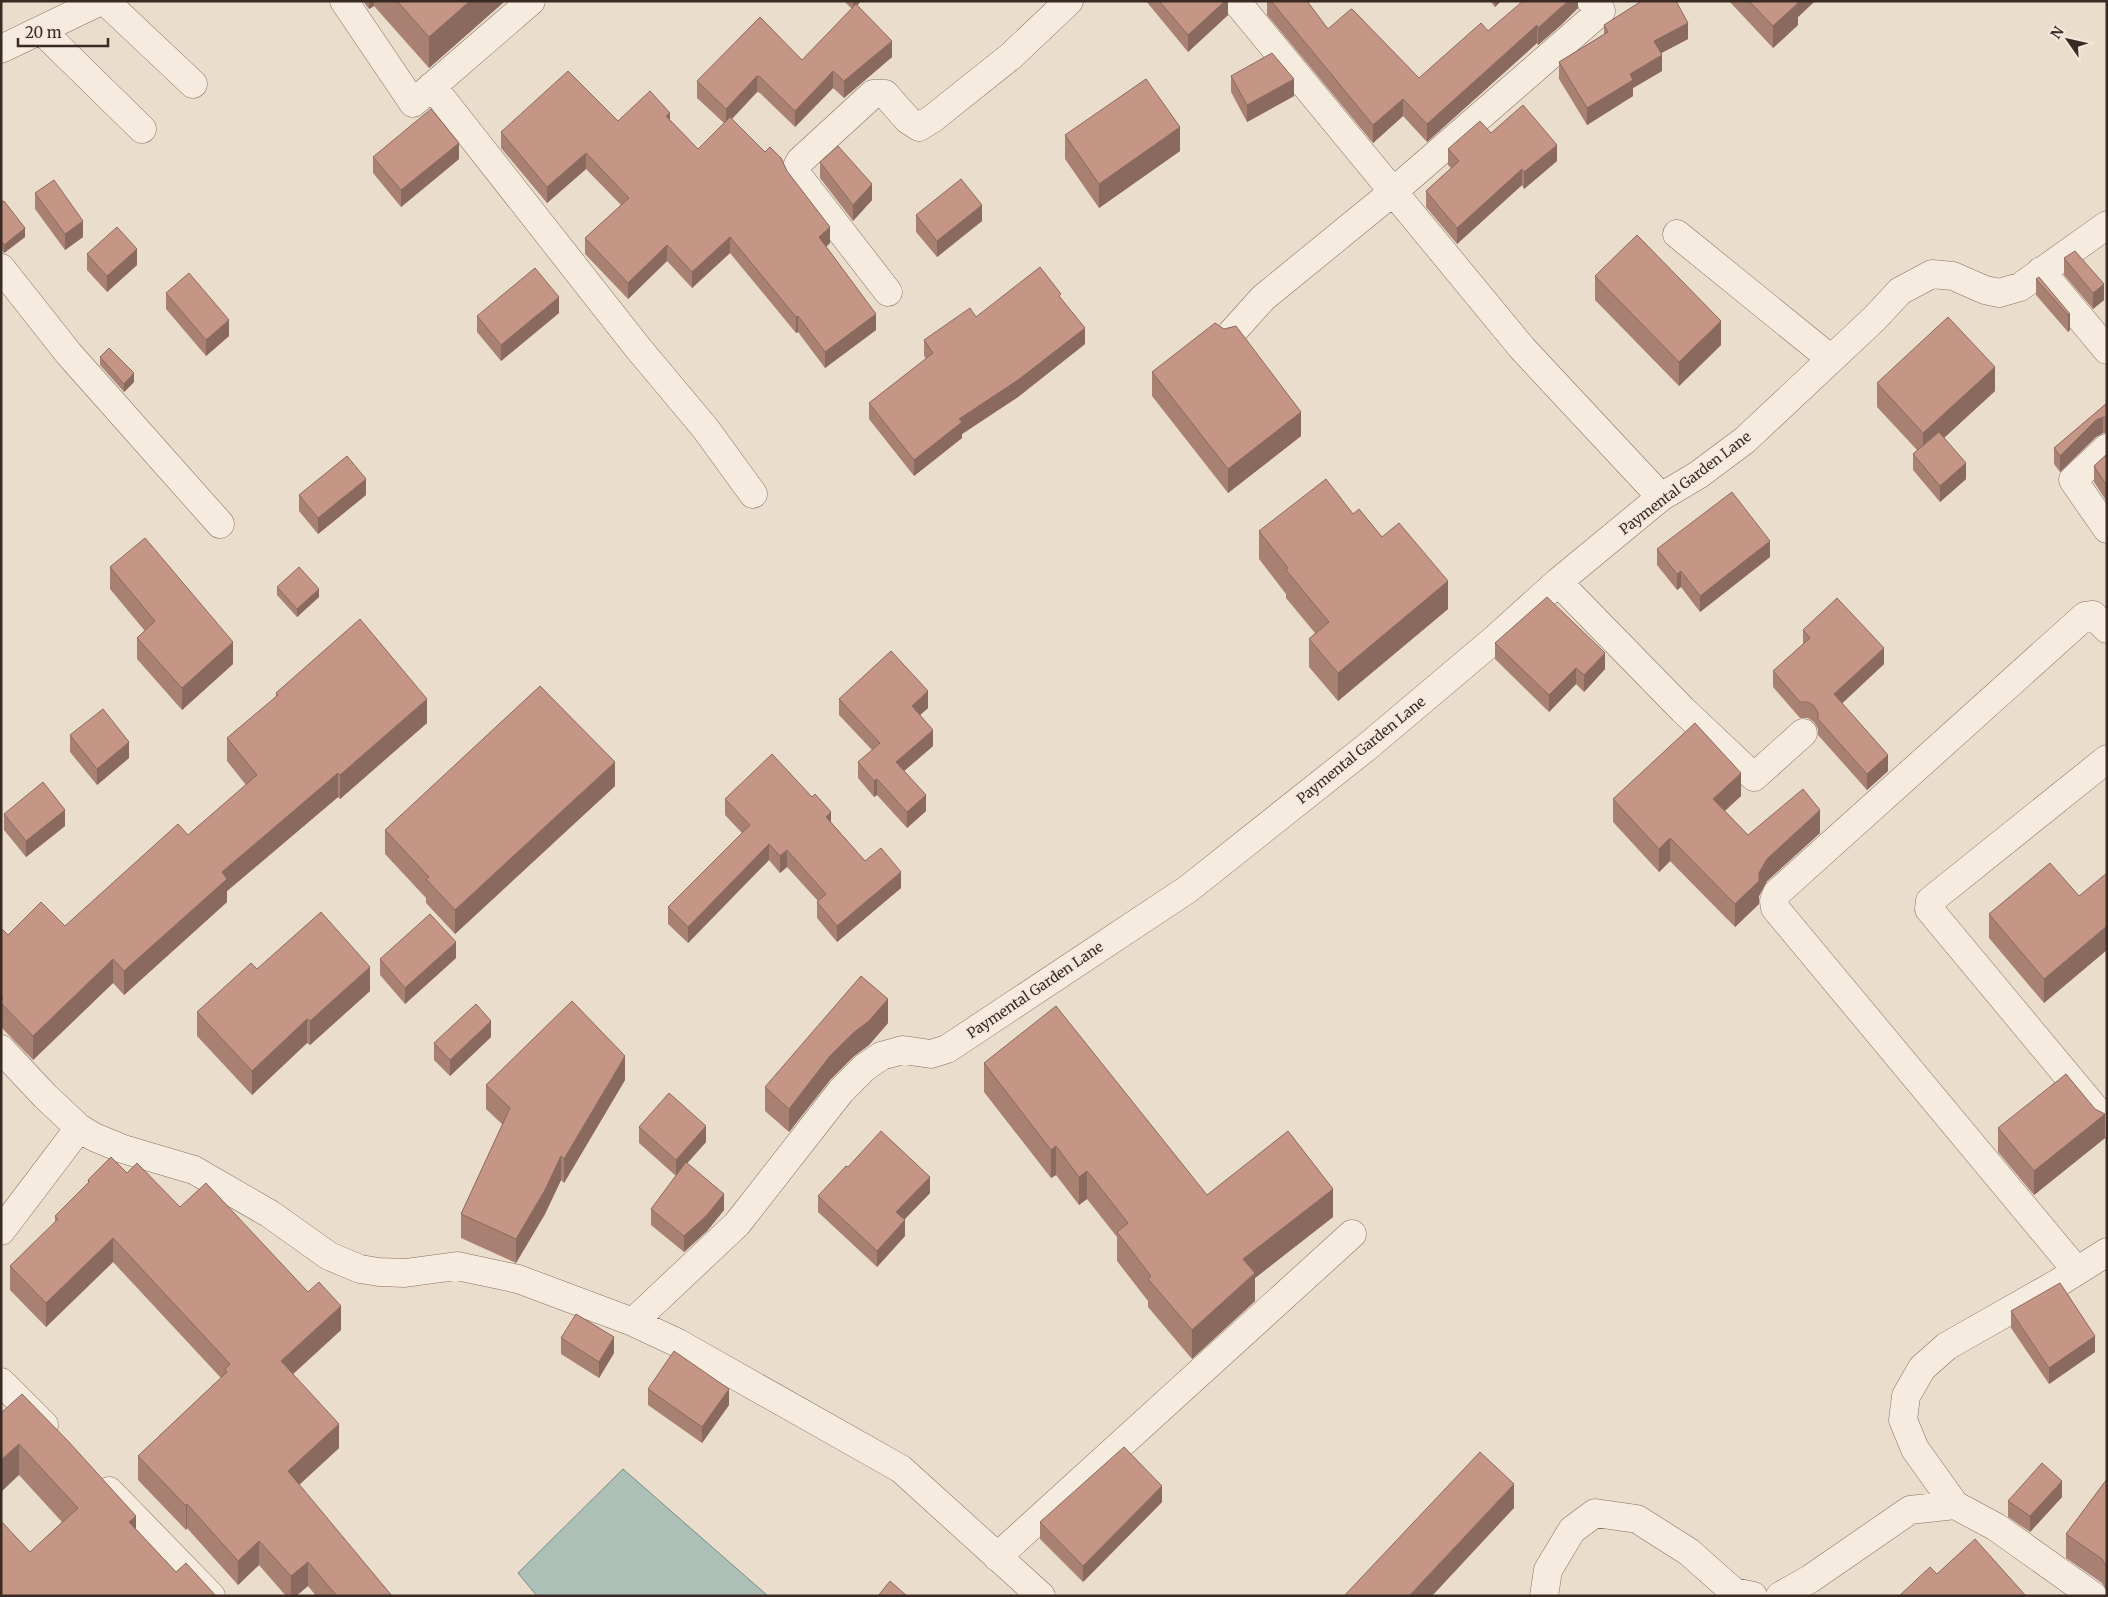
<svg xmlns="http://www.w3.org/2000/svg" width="2108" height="1597" viewBox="0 0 2108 1597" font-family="Merriweather,serif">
  <rect width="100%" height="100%" fill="#ebddcc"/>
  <path fill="#acc0b7" stroke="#738e83" d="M623 1469 768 1596H537L518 1573Z"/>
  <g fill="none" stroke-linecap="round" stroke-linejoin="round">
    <g stroke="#866f62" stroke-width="29">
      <path id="minor" d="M105 1 193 84
        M344 1 413 103 531 1
        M1236 1 1522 348 1661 497
        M41 30 142 129
        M1 49 101 1
        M432 86 638 348 705 428 753 494
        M1677 234 1831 359
        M1 268 69 354 220 524
        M2041 271 2107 350
        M888 292 799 177 796 169 800 161 873 94H885L908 120 919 127 932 119 1011 56 1069 1
        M1227 338 1263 298 1394 191 1601 11 1591 1
        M2107 448 2073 480 2107 529
        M1558 582 1683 710 1754 777 1803 733
        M2107 759 1930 901 1929 909 2107 1123
        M1 1049 45 1096 79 1128 94 1137 123 1149 194 1170 270 1214 329 1256 360 1269 379 1272 405 1273 457 1266 518 1279 633 1322 678 1343 901 1469 1041 1596
        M1 1231 79 1128
        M2077 1271 1775 908 1774 901 1777 893 2085 616 2093 615 2107 629
        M633 1322 737 1224 841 1091 864 1068 881 1056 903 1050 931 1054 947 1049 1188 889 1368 746 1496 638 1558 582 1661 497 1698 475 1745 440 1875 318 1900 291 1932 274 1953 276 1985 290 1999 293 2020 287 2107 225
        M1 1382 44 1425
        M109 1491 211 1596
        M1955 1505 1915 1449 1903 1420 1906 1396 1922 1368 1947 1346 2058 1283 2107 1252
        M997 1557 1352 1234
        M1544 1596 1548 1570 1572 1530 1595 1513 1637 1519 1689 1552 1734 1592 1753 1596
        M1780 1596 1810 1579 1910 1510 1955 1505 1996 1527 2093 1596"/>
    </g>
    <use href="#minor" stroke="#f6ebdf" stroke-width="28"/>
  </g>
  <path fill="#a98173" d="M363 1H505L429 68 374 6 369 9Z
    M844 1H861L857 6 892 57 844 98 833 88 795 127 760 93 757 92 732 119 765 152 787 171 830 243 826 247 876 330 825 368 798 332 796 333 730 253 692 288 667 261 628 299 585 254V238L621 205 586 169 547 203 501 148V132L670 120 698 149 724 123 697 98V81L802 60 852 9Z
    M1146 1H1228V15L1188 52Z
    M1267 1H1307L1328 29 1419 78 1488 31 1578 1V8L1561 25 1538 45 1537 43 1427 142 1403 116 1373 143 1267 15Z
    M1490 1H1501L1495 7Z
    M1639 1H1676L1688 39 1661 53 1662 71 1633 88V96L1587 125 1559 79V62L1604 34V25L1639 3Z
    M1729 1H1815L1798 17V25L1773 48Z
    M1231 76 1294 96 1247 122 1231 92Z
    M1491 133 1557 161 1524 189 1522 185 1457 244 1426 207V191L1451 168 1448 165V149Z
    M1065 135 1180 151 1099 208 1065 159Z
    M373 157 459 159 401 207 373 173Z
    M820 162 872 200 853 221 820 178Z
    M35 193 83 237 65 250 35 209Z
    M1 202 25 237 4 253 1 249Z
    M916 215 982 221 937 257 916 232Z
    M87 254 137 265 107 292 87 270Z
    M2064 258 2104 300 2093 309 2064 275Z
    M1595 276 1721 345 1679 386 1595 300Z
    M2036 279 2070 314V330L2068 332 2036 295Z
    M166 293 229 336 206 356 166 309Z
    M1061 298 1085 344 1018 397 962 434V438L914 476 869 419V403L926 359 924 356V340L976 317Z
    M559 313 501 361 477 332V316Z
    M1224 329 1301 436 1228 493 1152 396V372Z
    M100 357 134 382 124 392 100 365Z
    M1877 383 1995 391 1944 438 1966 479 1940 502 1913 470V454L1917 450 1877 407Z
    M2107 403V433H2103L2096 437 2060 472 2054 464V448Z
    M2107 454V502L2094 482V466Z
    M299 495H366L318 534 299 511Z
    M1353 514 1382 537 1448 609 1338 701 1309 667V639L1315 633 1286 598V594L1259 559V531Z
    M1657 549 1770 557 1700 612 1681 587 1677 590 1657 565Z
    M110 567 233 664 182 710 137 659V638L145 631 110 589Z
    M277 587 319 597 297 617 277 595Z
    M1803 630 1884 664 1842 703 1888 771 1867 790 1818 735V729L1814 722 1808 718H1800L1773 687V671L1803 644Z
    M1495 643 1605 669 1584 692 1576 684 1549 712 1495 659Z
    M276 693 427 723 340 799 338 797 227 891V902L124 995 113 983 33 1060 1 1027V928L8 935 65 926 188 835 246 785 227 761V738L276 697Z
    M839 699 928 708 920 715 933 746 904 771 926 811 907 828 877 795 874 797 858 778V762L872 750 839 715Z
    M70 735 129 758 97 785 70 752Z
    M615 786 455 934 426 903V898L385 854V830Z
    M1741 796 1725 811 1748 835 1820 833 1767 881 1759 896V904L1735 927 1670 861 1659 872 1613 822V799Z
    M725 799 831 822 865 861 901 888 837 942 817 918V902L818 901 787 867 780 873 769 860 688 943 668 924V907L742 833 725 815Z
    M4 814 65 826 26 857 4 830Z
    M2050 863 2044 1003 1989 938V914Z
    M456 958 405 1004 380 975V959Z
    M257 969 370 991 310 1045 307 1043 252 1095 197 1036V1012Z
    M888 1023 869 1045 853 1057 830 1080 789 1132 765 1111V1087Z
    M491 1037 450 1076 434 1060V1043Z
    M984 1063 1207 1195 1333 1217 1255 1278V1301L1192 1359 1148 1307V1301L1117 1261V1237L1087 1199 1079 1205 1056 1175 1051 1178 984 1092Z
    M625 1080 564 1183 561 1180 545 1214 516 1263 461 1238V1214L503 1125 486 1109V1085Z
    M639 1127 706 1142 687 1163 724 1210 707 1231 684 1252 651 1225V1209L676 1176 639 1143Z
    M1998 1128 2105 1138 2034 1195 1998 1152Z
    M848 1167 930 1193 905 1219V1236L877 1267 818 1212V1196Z
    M127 1173 180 1207 341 1330 293 1374 339 1448 299 1485 392 1596H316L308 1586 296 1596H286L259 1565 238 1585 187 1528 186 1530 138 1480V1456L221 1378 113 1262 46 1327 10 1290V1266L55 1223V1216L88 1184V1180Z
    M2011 1311 2095 1352 2049 1384 2011 1328Z
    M561 1338 614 1353 599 1378 561 1354Z
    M648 1389 729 1405 702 1443 648 1405Z
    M1 1413 136 1529 176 1572 30 1552 62 1522 19 1475Z
    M2107 1479V1592L2102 1583 2066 1558V1534Z
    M2062 1497 2030 1532 2008 1517V1501Z
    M1162 1502 1083 1582 1040 1539V1522Z"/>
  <path fill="#8a695e" d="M369 1H374V6L369 9Z
    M470 1H505L429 68V37Z
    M853 1H861L853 10Z
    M1225 1H1228V15L1188 52V35Z
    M1495 1H1501L1495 7Z
    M1568 1H1578V8L1561 25 1538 45V28Z
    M1794 1H1815L1798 17V25L1773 48V26Z
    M1688 23V39L1654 57V41Z
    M1537 25V43L1427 142V124Z
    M892 41V57L844 98V81Z
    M1662 55V71L1633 88V96L1587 125V108L1630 74Z
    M833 71V88L795 127V111Z
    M757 76V92L726 125V109Z
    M1294 79V96L1247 122V105Z
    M1403 99V116L1373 143V125Z
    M670 113V128L666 116Z
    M1180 127V151L1099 208V184Z
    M459 143V159L401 207V190Z
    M1557 145V161L1524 189V172Z
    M586 153V169L547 203V187Z
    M1522 169V185L1457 244V228Z
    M872 184V200L853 221V205Z
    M982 205V221L937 257V241Z
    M83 221V237L65 250V234Z
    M830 227V243L819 253V237Z
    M25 228V237L4 253V245Z
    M730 237V253L692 288V272Z
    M667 245V261L628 299V283Z
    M137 249V265L107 292V276Z
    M2104 284V300L2093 309V293Z
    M559 297V313L501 361V345Z
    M876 314V330L825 368V352Z
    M2070 314V330L2068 332V315Z
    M798 316V332L796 333V317Z
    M229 320V336L206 356V340Z
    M1721 321V345L1679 386V362Z
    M1085 328V344L1018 397 962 434V438L914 476V460L959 419Z
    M1995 367V391L1923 457V433Z
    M134 373V382L124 392V384Z
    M1301 412V436L1228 493V469Z
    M2103 417V433L2096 437 2060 472V456L2096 420Z
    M1966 463V479L1940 502V486Z
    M366 479V495L318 534V518Z
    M1770 541V557L1700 612V596Z
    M1681 571V587L1677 590V574Z
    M1448 581V609L1338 701V673Z
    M319 589V597L297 617V609Z
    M233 642V664L182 710V688Z
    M1884 648V664L1834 711V694Z
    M1605 653V669L1584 692V675Z
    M1576 668V684L1549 712V695Z
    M928 691V708L912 722V706Z
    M427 699V723L340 799V775Z
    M933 730V746L896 778V762Z
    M129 742V758L97 785V769Z
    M1888 755V771L1867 790V774Z
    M615 762V786L455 934V910Z
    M338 773V797L227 891V902L124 995V971L222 872Z
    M1741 773V796L1713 821V799Z
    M877 779V795L874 797V781Z
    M926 795V811L907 828V812Z
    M65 810V826L26 857V841Z
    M1820 810V833L1767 881 1759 896V904L1735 927V904L1759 873 1767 859Z
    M831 812V829L826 817Z
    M1670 838V861L1659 872V849Z
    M769 844V860L688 943V927Z
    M787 850V867L780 873V856Z
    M901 872V888L837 942V926Z
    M2107 926V950L2044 1003V979Z
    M456 942V958L405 1004V988Z
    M113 959V983L33 1060V1036Z
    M370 967V991L310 1045V1021Z
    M888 999V1023L869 1045 853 1057 830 1080 789 1132V1109L830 1056Z
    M307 1019V1043L252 1095V1071Z
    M491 1021V1037L450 1076V1060Z
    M625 1056V1080L564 1183V1159Z
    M2105 1114V1138L2034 1195V1171Z
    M706 1126V1142L676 1176V1160Z
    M1056 1146V1175L1051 1178V1150Z
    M561 1156V1180L545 1214 516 1263V1239Z
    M1087 1171V1199L1079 1205V1177Z
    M930 1177V1193L896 1228V1212Z
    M1333 1189V1217L1255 1278V1301L1192 1359V1330L1243 1259Z
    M724 1194V1210L707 1231 684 1252V1236Z
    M905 1220V1236L877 1267V1251Z
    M113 1238V1262L46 1327V1303Z
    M341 1306V1330L281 1385V1361Z
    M2095 1336V1352L2049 1384V1368Z
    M614 1337V1353L599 1378V1362Z
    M729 1389V1405L702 1443V1427Z
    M339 1424V1448L288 1495V1471Z
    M19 1444V1475L1 1492V1460Z
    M2062 1481V1497L2030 1532V1516Z
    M1514 1484V1508L1432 1596H1409Z
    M1162 1486V1502L1083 1582V1566Z
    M187 1504V1528L186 1530V1506Z
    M136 1516V1547L129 1522Z
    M259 1541V1565L238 1585V1561Z
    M308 1562V1586L296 1596H291V1576Z"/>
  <path fill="#c59686" stroke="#8a695e" d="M397 1H470L429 37Z
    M1159 1H1225L1188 35Z
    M1271 1H1307L1328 29 1351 9 1353 10 1419 78 1481 23 1488 31 1523 1H1568L1538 28 1537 25 1427 124 1403 99 1373 125Z
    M1640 1H1676L1688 23 1654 41 1662 55 1630 74 1633 80 1587 108 1559 62 1608 32 1604 25 1640 2Z
    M1749 1H1796L1798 3 1773 26Z
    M856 4 892 41 844 81 833 71 795 111 760 77 757 76 726 109 697 81 760 17 802 60Z
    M1272 53 1294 79 1247 105 1231 76Z
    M568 71 618 121 650 91 670 113 666 116 698 149 730 117 765 152 770 147 781 158 787 171 830 227 819 237 876 314 825 352 798 316 796 317 730 237 692 272 667 245 628 283 585 238 629 198 586 153 547 187 501 132Z
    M1146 79 1180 127 1099 184 1065 135Z
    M1523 105 1557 145 1524 172 1522 169 1457 228 1426 191 1459 161 1448 149 1480 121 1491 133Z
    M431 109 459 143 401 190 373 157Z
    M838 146 872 184 853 205 820 162Z
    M961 179 982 205 937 241 916 215Z
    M54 180 83 221 65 234 35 193Z
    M4 201 25 228 4 245 1 241V202Z
    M117 227 137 249 107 276 87 254Z
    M1637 235 1721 321 1679 362 1595 276Z
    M2075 251 2104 284 2093 293 2064 258Z
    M1040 267 1061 294 1059 296 1085 328 1018 380 959 419 962 422 914 460 869 403 933 353 924 340 970 308 976 317Z
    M535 268 559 297 501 345 477 316Z
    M189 273 229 320 206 340 166 293Z
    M2039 277 2070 314 2068 315 2036 279Z
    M1948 317 1995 367 1923 433 1877 383Z
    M1215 323 1224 329 1236 326 1301 412 1228 469 1152 372Z
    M109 348 134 373 124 384 100 357Z
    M2107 403V417H2103L2096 420 2060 456 2054 448Z
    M1939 432 1966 463 1940 486 1913 454Z
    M2107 454V486L2094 466Z
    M347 456 366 479 318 518 299 495Z
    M1326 479 1353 514 1359 509 1382 537 1399 523 1448 581 1338 673 1309 639 1329 622 1286 570 1288 568 1259 531Z
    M1732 492 1770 541 1700 596 1681 571 1677 574 1657 549Z
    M145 538 233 642 182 688 137 638 155 621 110 567Z
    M299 567 319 589 297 609 277 587Z
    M1547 597 1605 653 1584 675 1576 668 1549 695 1495 643Z
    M1837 598 1884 648 1834 694 1888 755 1867 774 1818 719V713L1814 706 1808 702H1800L1773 671 1810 638 1803 630Z
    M360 619 427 699 340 775 338 773 222 872 227 879 124 971 113 959 33 1036 1 1003V1001L3 999 1 998V928L8 935 41 902 65 926 178 824 188 835 257 775 227 738 278 695 276 693Z
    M891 651 928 691 912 706 933 730 896 762 926 795 907 812 877 779 874 781 858 762 880 743 839 699Z
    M540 686 615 762 455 910 426 879 429 877 385 830Z
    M103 709 129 742 97 769 70 735Z
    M1695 723 1741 773 1713 799 1748 835 1803 789 1820 810 1767 859 1759 873V881L1735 904 1670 838 1659 849 1613 799Z
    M772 754 812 797 815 794 831 812 826 817 865 861 881 848 901 872 837 926 817 902 826 894 787 850 780 856 769 844 688 927 668 907 750 825 725 799Z
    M43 782 65 810 26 841 4 814Z
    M2050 863 2079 896 2107 873V926L2044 979 1989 914Z
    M321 912 370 967 310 1021 307 1019 252 1071 197 1012 251 963 257 969Z
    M430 914 456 942 405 988 380 959Z
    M861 976 888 999 869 1021 853 1033 830 1056 789 1109 765 1087Z
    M572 1001 625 1056 564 1159 561 1156 545 1190 516 1239 461 1214 510 1108 486 1085Z
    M476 1004 491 1021 450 1060 434 1043Z
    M1056 1006 1207 1195 1288 1131 1333 1189 1243 1259 1255 1273 1192 1330 1148 1279 1151 1276 1117 1232 1128 1223 1087 1171 1079 1177 1056 1146 1051 1150 984 1063Z
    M2066 1074 2095 1109 2105 1114 2034 1171 1998 1128Z
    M669 1093 706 1126 676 1160 639 1127Z
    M881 1131 930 1177 896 1212 905 1220 877 1251 818 1196 846 1166 848 1167Z
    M111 1157 127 1173 137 1163 180 1207 206 1183 308 1292 319 1282 341 1306 281 1361 339 1424 288 1471 392 1596H337L308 1562 291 1576 259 1541 238 1561 187 1504 186 1506 138 1456 227 1372 225 1369 230 1364 113 1238 46 1303 10 1266 58 1219 55 1216 89 1182 88 1180Z
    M686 1162 724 1194 707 1215 684 1236 651 1209Z
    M2060 1283 2095 1336 2049 1368 2011 1311Z
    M576 1314 614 1337 599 1362 561 1338Z
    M674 1351 729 1389 702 1427 648 1389Z
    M22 1394 68 1441 136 1516 129 1522 176 1572 186 1563 216 1596H1V1521L30 1552 78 1508 19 1444 1 1460V1413Z
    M1124 1447 1162 1486 1083 1566 1040 1522Z
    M1480 1452 1514 1484 1409 1596H1344Z
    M2042 1463 2062 1481 2030 1516 2008 1501Z
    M2107 1479V1568L2102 1559 2066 1534Z
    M1975 1539 2026 1596H1899L1930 1567 1937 1574Z
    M890 1581 907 1596H878Z"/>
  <g text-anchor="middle" stroke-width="4" stroke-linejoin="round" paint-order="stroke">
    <g font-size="14" fill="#392a23" stroke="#f3e8db">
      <text transform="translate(1685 483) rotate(-37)" y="5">Paymental Garden Lane</text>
      <text transform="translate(1361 750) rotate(-39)" y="5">Paymental Garden Lane</text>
      <text transform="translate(1035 990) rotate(-34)" y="5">Paymental Garden Lane</text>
    </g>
  </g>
  <rect width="2108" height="1597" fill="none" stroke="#392a23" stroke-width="5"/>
  <g transform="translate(2068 40) rotate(304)" stroke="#f3e8db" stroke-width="4" paint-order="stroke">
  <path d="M0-4L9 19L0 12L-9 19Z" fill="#392a23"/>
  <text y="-8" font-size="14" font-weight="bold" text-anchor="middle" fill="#392a23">N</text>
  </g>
  <path d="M18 38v8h90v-8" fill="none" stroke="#392a23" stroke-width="2.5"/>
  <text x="25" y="38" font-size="15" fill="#392a23" stroke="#f3e8db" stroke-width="4" paint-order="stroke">20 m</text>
</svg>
